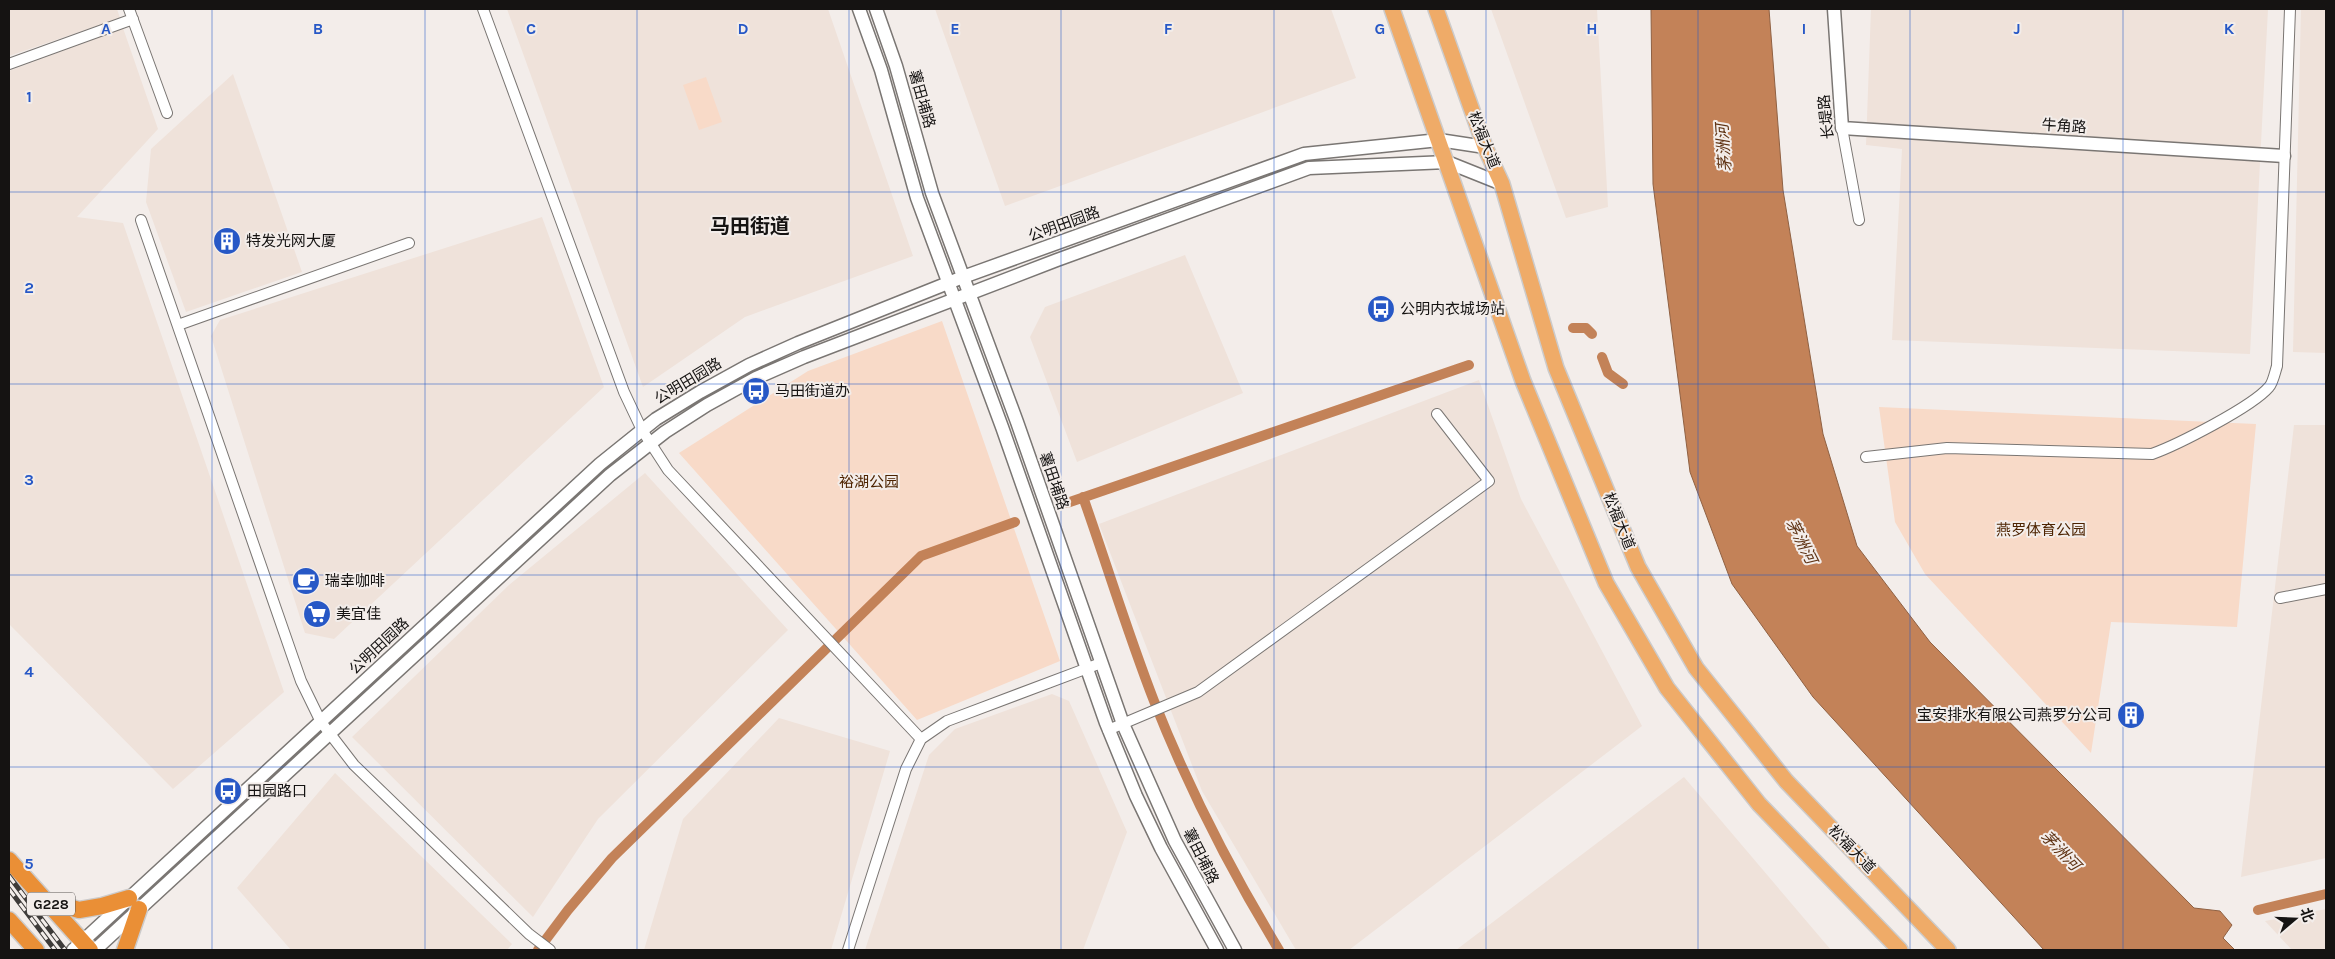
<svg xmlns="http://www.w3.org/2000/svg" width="2335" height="959" viewBox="0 0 2335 959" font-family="Karla,'Noto Sans SC',sans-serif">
  <rect width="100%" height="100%" fill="#f3edea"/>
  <path fill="#efe2da" d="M9 9H117L120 18 9 56Z
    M507 9H828L913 256 745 317 643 387Z
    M935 9H1331L1356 78 1005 206Z
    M1491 9H1597L1608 207 1566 218Z
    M1871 9H2268L2250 354 1892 340 1902 149 1866 145Z
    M2301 9H2326V353L2293 352Z
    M123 28 158 129 77 217 123 223 284 692 173 789 9 624V71Z
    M233 74 302 272 186 312 146 202 151 149Z
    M542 217 604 387 334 639 305 633 211 336 220 320Z
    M1185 255 1243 393 1077 462 1030 337 1045 307Z
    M1479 380 1521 499 1642 726 1349 950H1296L1202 791 1099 524Z
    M2294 425H2326V858L2241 877Z
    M645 473 788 630 598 819 533 917 352 737 509 585Z
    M1052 694 1069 701 1127 832 1083 950H865L929 755 955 729Z
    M779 718 890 751 831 950H644L683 819Z
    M335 773 512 944 507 950H291L237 888Z
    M1684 777 1831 950H1456Z
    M2326 909V950H2292L2265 921Z"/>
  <path fill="#f8dac8" d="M706 77 722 122 699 130 683 85Z
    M942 321 1060 661 917 720 679 453 808 371Z
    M1879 407 2256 424 2237 627 2111 622 2091 753 1925 574 1895 522Z"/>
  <path fill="#c38258" stroke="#8f6143" d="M1651 9H1769L1783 190 1823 434 1857 546 1930 642 2194 908 2220 911 2232 925 2223 938 2235 950H2044L1813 697 1732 584 1690 472 1653 184Z"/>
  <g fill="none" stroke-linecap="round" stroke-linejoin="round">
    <path stroke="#c38258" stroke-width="10" d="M1573 328H1586L1592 334
      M1602 357 1608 373 1623 384
      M1083 497C1107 565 1128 634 1154 701 1188 787 1231 871 1279 950
      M1067 503 1469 365
      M2258 910 2326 894
      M538 950 568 910 612 858 921 556 1015 522"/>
    <g stroke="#7a7673" stroke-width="12">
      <path id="minor" d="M129 9 167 113
        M483 9 624 392 642 430 668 470 921 739
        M9 64 133 19
        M1842 128 1859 220
        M141 220 301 681 321 722 354 765 529 934 550 950
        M178 325 409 243
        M1866 457 1947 448 2152 454C2177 445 2252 407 2269 387 2273 383 2275 372 2277 366L2290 9
        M2280 598 2326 589
        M1108 730 1198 692 1489 481 1437 414
        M848 950 906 769 921 739 947 721 1101 663"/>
    </g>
    <g stroke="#7a7673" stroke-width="15">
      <path id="tertiary" d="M859 9 881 70 917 198 1002 427 1106 723 1136 796 1161 848 1217 950
        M876 9 896 66 932 193 1017 422 1123 724 1175 841 1235 950
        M1834 9 1842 128 2284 156
        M73 950 600 464 656 419 700 392 749 365 798 343 963 277 1304 154 1439 140 1485 147
        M95 950 610 475 665 432 707 405 756 378 804 357 1057 260 1309 168 1447 162 1502 184"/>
    </g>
    <g stroke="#cccbcb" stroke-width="18">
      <path id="primary" d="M1392 9 1523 381 1606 583 1667 688 1759 804 1900 950
        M1436 9 1485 147 1502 184 1556 368 1638 567 1696 668 1786 781 1948 950"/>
    </g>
    <g stroke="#cccbcb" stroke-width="19">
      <path id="trunk" d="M9 860 90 950
        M48 901 79 910 102 906 129 898
        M9 920 36 950
        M125 950 139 909"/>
    </g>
    <use href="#minor" stroke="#fff" stroke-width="10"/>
    <use href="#tertiary" stroke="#fff" stroke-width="12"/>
    <use href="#primary" stroke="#efab68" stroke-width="15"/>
    <use href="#trunk" stroke="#ea8f36" stroke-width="16"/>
    <g stroke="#3e3b39" stroke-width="5">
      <path id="rail" d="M9 876 65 950
        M9 889 55 950"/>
    </g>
    <use href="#rail" stroke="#f3edea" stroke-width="3" stroke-dasharray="9" stroke-linecap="butt"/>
  </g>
  <path fill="none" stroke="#2758c6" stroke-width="1" stroke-opacity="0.55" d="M212 9V950M425 9V950M637 9V950M849 9V950M1061 9V950M1274 9V950M1486 9V950M1698 9V950M1910 9V950M2123 9V950M9 192H2326M9 384H2326M9 575H2326M9 767H2326"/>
  <defs>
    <g id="building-disc" transform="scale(1.4375)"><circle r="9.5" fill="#2758c6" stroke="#f3edea"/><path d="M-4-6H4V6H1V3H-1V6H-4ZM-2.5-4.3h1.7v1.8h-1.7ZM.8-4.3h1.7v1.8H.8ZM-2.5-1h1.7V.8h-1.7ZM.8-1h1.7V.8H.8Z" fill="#fff"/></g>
    <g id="bus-disc" transform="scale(1.4375)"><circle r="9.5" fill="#2758c6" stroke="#f3edea"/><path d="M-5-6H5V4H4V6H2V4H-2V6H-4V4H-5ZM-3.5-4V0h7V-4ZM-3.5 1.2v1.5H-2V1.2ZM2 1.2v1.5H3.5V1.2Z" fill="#fff"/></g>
    <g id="cafe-disc" transform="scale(1.4375)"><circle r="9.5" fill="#2758c6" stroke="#f3edea"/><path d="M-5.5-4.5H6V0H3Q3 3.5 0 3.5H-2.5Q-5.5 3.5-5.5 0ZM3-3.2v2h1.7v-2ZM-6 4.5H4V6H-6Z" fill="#fff"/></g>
    <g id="supermarket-disc" transform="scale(1.4375)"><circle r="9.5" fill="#2758c6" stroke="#f3edea"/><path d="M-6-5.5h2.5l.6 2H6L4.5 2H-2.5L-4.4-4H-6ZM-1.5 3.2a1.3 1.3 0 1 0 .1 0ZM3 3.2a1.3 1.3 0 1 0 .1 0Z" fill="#fff"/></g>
  </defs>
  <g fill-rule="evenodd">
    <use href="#building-disc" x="227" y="241"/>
    <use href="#bus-disc" x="1381" y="309"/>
    <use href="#bus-disc" x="756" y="391"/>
    <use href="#cafe-disc" x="306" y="581"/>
    <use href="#supermarket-disc" x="317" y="614"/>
    <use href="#building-disc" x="2131" y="715"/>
    <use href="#bus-disc" x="228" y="791"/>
  </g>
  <g text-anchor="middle" stroke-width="4" stroke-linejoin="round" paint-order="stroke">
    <rect fill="#f3edea" stroke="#585453" stroke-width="1" x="27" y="892.5" width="48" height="23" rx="4"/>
    <g font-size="14" font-weight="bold" fill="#151312">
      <text x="51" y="909">G228</text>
    </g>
    <g font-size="15" fill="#151312" stroke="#f3edea">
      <text transform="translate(922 99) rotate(74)" y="5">薯田埔路</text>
      <text transform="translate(1826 117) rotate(-96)" y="5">长堤路</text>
      <text transform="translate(2064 126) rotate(4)" y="5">牛角路</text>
      <text transform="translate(1484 140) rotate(68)" y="5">松福大道</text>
      <text transform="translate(1064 224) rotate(-20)" y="5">公明田园路</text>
      <text transform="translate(688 381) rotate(-31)" y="5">公明田园路</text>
      <text transform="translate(1054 481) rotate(71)" y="5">薯田埔路</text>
      <text transform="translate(1619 521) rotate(68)" y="5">松福大道</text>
      <text transform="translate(379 646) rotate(-43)" y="5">公明田园路</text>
      <text transform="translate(1852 849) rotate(46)" y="5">松福大道</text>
      <text transform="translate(1201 856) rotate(63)" y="5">薯田埔路</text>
    </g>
    <g font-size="15" fill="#151312" stroke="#f3edea" text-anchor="start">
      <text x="246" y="246">特发光网大厦</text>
      <text x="1400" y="314">公明内衣城场站</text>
      <text x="775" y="396">马田街道办</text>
      <text x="325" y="586">瑞幸咖啡</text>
      <text x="336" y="619">美宜佳</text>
      <text x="2112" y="720" text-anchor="end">宝安排水有限公司燕罗分公司</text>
      <text x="247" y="796">田园路口</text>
    </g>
    <g font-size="15" fill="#4d2301" stroke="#f3edea">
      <text x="869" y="487">裕湖公园</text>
      <text x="2041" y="535">燕罗体育公园</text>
    </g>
    <g font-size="16" font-style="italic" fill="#5f3314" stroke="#f3edea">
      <text transform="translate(1723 148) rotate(-94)" y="6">茅洲河</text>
      <text transform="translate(1802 541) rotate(63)" y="6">茅洲河</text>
      <text transform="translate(2061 850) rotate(46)" y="6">茅洲河</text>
    </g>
    <g font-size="20" font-weight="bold" fill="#151312" stroke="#f3edea">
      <text x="750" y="233">马田街道</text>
    </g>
  </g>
  <g font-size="16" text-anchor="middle" font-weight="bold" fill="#2758c6" stroke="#f3edea" stroke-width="4" stroke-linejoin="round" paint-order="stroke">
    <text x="106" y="34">A</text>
    <text x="318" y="34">B</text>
    <text x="531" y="34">C</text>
    <text x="743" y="34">D</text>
    <text x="955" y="34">E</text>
    <text x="1168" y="34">F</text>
    <text x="1380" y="34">G</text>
    <text x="1592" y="34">H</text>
    <text x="1804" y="34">I</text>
    <text x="2017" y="34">J</text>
    <text x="2229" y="34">K</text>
    <text x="29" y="102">1</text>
    <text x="29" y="293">2</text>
    <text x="29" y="485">3</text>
    <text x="29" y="677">4</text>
    <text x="29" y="869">5</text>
  </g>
  <rect width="2335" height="959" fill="none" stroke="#151312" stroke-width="20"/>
  <g transform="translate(2295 919) rotate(71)" stroke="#f3edea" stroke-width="4" paint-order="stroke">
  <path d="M0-4L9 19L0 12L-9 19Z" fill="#151312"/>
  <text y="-8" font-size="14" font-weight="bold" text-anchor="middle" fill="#151312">北</text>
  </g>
</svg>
